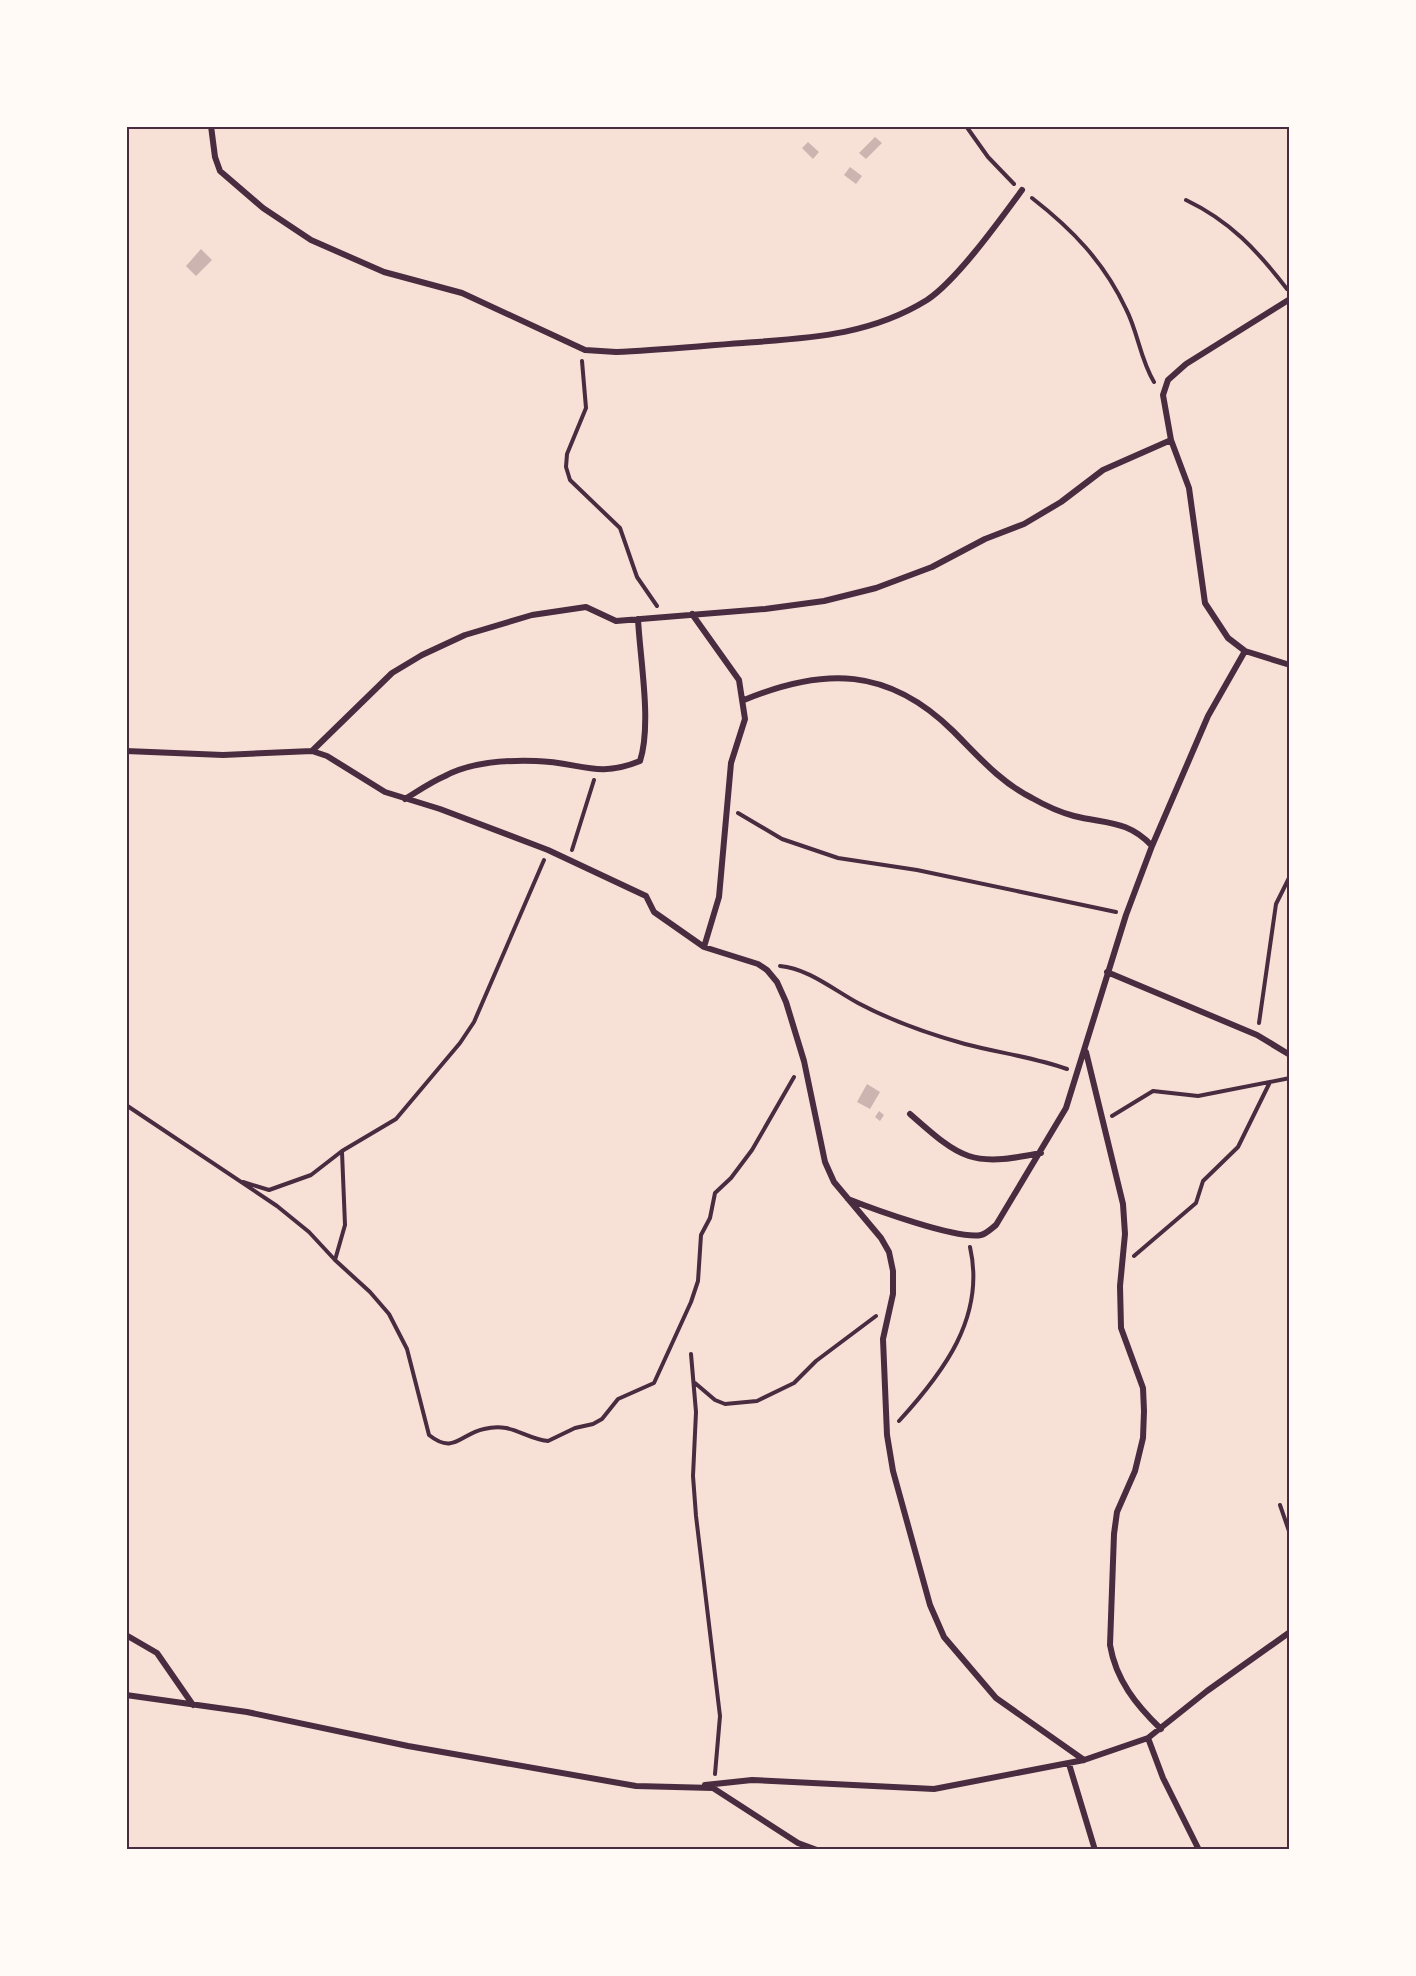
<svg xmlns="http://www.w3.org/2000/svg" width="1416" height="1976" viewBox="0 0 1416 1976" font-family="'Fira Sans',sans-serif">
  <rect width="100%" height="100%" fill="#f7e1d7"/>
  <path fill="#ccb4b1" d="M875 137 882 143 866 159 859 153Z
    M808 142 819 152 813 159 802 148Z
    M850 167 862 176 856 184 844 175Z
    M201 249 212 260 196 276 186 266Z
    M867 1084 880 1092 870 1109 857 1102Z
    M879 1111 884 1115 880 1121 875 1117Z"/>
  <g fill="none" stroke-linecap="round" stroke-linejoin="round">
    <path stroke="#4a2c40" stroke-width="4" d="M966 126 988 157 1014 184
      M1032 198C1072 229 1104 262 1126 309 1138 332 1140 359 1154 382
      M1186 200C1230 221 1257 250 1287 289
      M582 361 586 408 567 454 566 467 570 480 620 528 637 577 657 606
      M738 813 782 839 838 858 917 870 1116 912
      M572 850 594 780
      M780 966C807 968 834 990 858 1003 890 1020 929 1034 965 1044 999 1053 1033 1057 1067 1069
      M1259 1023 1276 904 1290 876
      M126 1105 277 1206 309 1232 335 1260 370 1292 389 1314 407 1349 429 1435C454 1455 460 1434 484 1429 512 1422 523 1438 548 1441L575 1428 593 1424 602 1419 618 1399 654 1383 691 1302 698 1281 701 1235 710 1218 715 1193 731 1178 752 1150 794 1077
      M1112 1116 1153 1091 1198 1096 1290 1078
      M243 1182 269 1190 311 1175 342 1151 396 1119 460 1043 474 1022 544 860
      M1134 1256 1196 1203 1203 1181 1238 1147 1270 1082
      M335 1260 345 1225 342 1152
      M691 1354 696 1412 693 1476 696 1516 720 1716 715 1774
      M695 1383 715 1400 725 1404 757 1401 794 1383 816 1361 876 1316
      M899 1421C943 1373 986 1317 970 1247
      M1280 1505 1290 1534"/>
    <path stroke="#4a2c40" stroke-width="6" d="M211 126 215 157 220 171 263 208 311 240 384 272 462 293 585 350 616 352C658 350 700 346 743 343 808 338 869 336 927 300 957 280 1000 220 1022 190
      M1290 299 1186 364 1168 380 1163 395 1171 440 1189 488 1205 603 1228 638 1245 651 1290 665
      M692 614 739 680 745 719 731 763 719 897 704 947
      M744 700C824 667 888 667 953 731 978 756 1000 782 1032 798 1046 806 1059 812 1074 816 1106 824 1128 820 1152 846
      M126 751 223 755 312 751 327 756 385 792 440 809 548 850 646 896 654 912 704 947 758 964 767 970 777 982 786 1002 804 1061 825 1162 834 1182 881 1238 889 1252 893 1271V1294L883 1339 887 1435 893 1471 930 1605 944 1637 996 1698 1084 1760
      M312 751 392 673 422 655 465 635 532 615 586 607 616 621 765 609 824 601 876 588 932 567 985 539 1024 524 1061 502 1103 470 1171 440
      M405 799C418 791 431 782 445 776 471 762 507 760 536 761 580 762 596 779 640 761 652 724 640 659 638 619
      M1107 972 1257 1035 1290 1055
      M1086 1052 1123 1204 1125 1234 1120 1286 1121 1328 1143 1388 1144 1411 1143 1438 1135 1471 1117 1512 1114 1534 1110 1645C1116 1680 1136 1705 1161 1729
      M910 1114C962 1160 971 1167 1041 1153
      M848 1199C873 1209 958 1240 981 1235 986 1234 992 1228 996 1225L1066 1108 1126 915 1152 846 1208 716 1245 651
      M126 1635 157 1653 193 1705
      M126 1695 247 1712 408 1746 636 1786 713 1788 798 1843 817 1850
      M1148 1738 1163 1778 1199 1850
      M1069 1764 1095 1850
      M705 1785 752 1780 934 1789 1084 1760 1148 1738 1207 1691 1290 1632"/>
  </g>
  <rect width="1416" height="1976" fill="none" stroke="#fffaf5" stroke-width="255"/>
  <rect x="128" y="128" width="1160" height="1720" fill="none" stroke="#4a2c40" stroke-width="2"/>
</svg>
